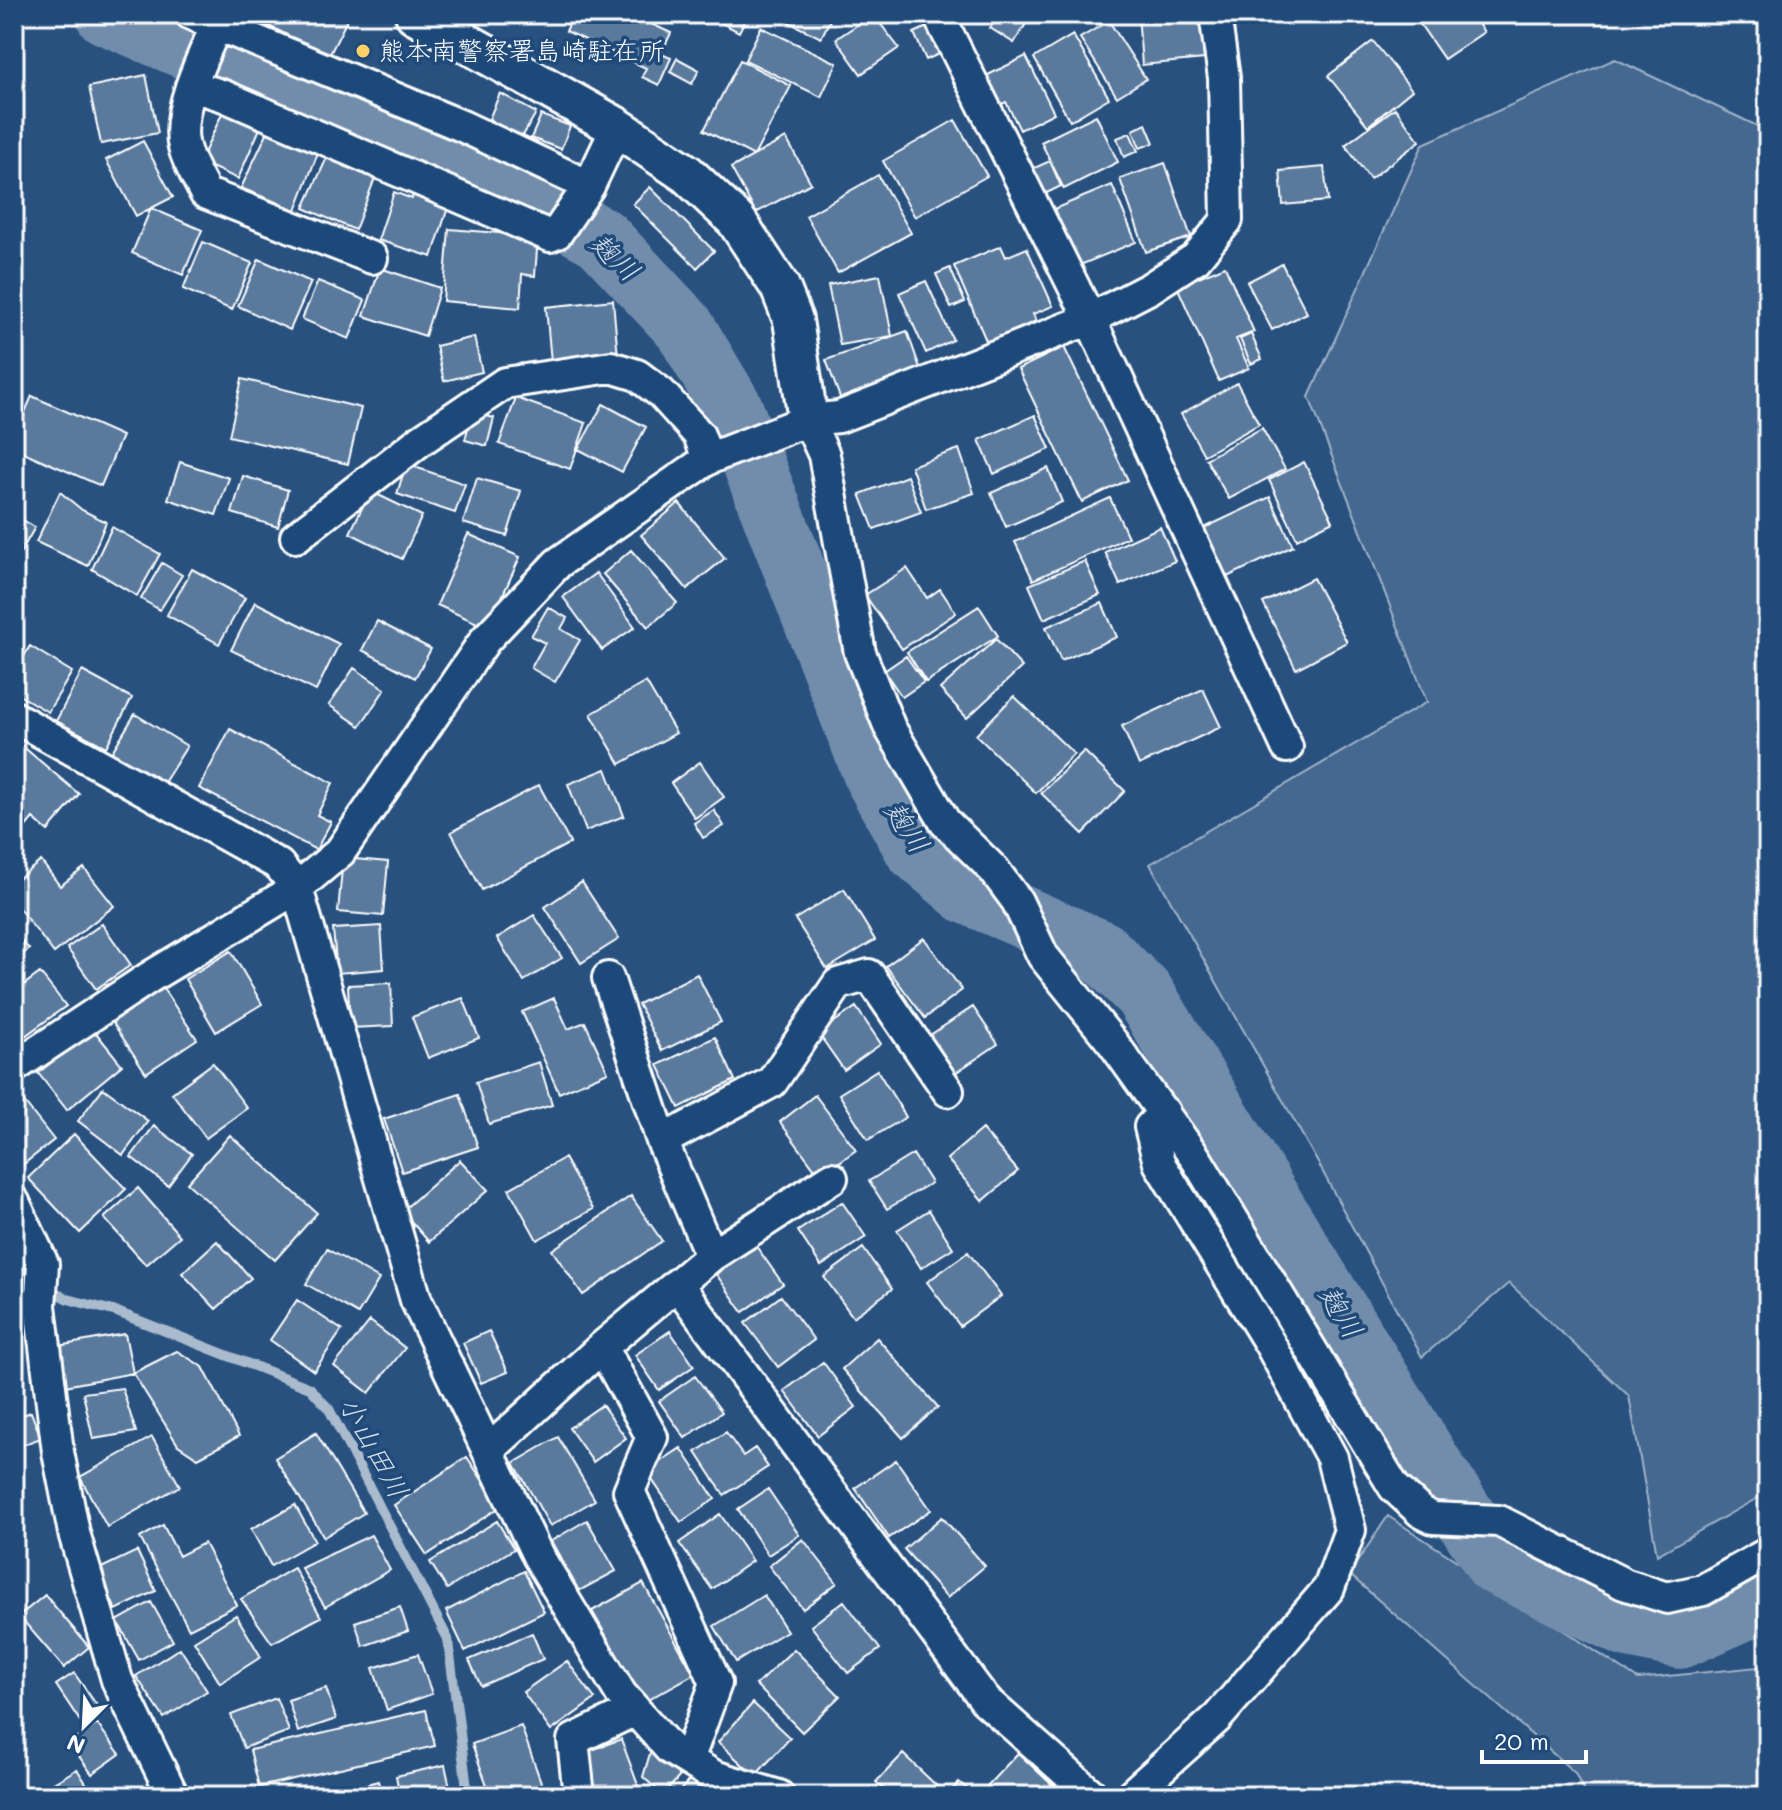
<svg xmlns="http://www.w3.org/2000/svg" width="1782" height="1810" viewBox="0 0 1782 1810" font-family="Mali,'Klee One',sans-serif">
  <rect width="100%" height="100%" fill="#28517f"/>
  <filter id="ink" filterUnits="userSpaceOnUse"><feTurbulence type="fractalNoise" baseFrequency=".0125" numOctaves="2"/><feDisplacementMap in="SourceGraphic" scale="16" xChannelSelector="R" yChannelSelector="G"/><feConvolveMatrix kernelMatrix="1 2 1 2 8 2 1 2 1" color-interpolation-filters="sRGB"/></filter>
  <g filter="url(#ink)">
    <path fill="#446890" stroke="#a2b4c8" stroke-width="2" d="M1615 59 1768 131V1492L1657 1555 1629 1396 1509 1283 1422 1357 1318 1163 1150 864 1427 702 1309 397 1423 144Z
      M1388 1516 1638 1679 1768 1666V1796H1586L1575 1773 1349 1574Z"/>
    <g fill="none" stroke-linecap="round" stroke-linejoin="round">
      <path stroke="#aabbcd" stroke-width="10" d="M14 1259 23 1275 68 1299 117 1312 310 1388 329 1409 448 1639 468 1796"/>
      <path stroke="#718dab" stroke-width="62" d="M106 14 504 185 601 238 684 327 731 406 875 777 916 850 967 893 1101 951 1144 994 1431 1464 1496 1564 1628 1627 1680 1638 1768 1599"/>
    </g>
    <path fill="#5a7a9d" stroke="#fff" stroke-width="2" d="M245 14H350L329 56Z
      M574 14H630L671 33 661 54 671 58 659 85 642 77 646 68 566 31Z
      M704 14H748L739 32Z
      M772 14H833L821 38Z
      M873 14 899 48 861 74 836 39Z
      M1000 14H1032L1014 43 990 28Z
      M1138 14H1200L1204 59 1142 65Z
      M1413 14H1471L1484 32 1444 59Z
      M1109 21 1146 79 1117 97 1080 38Z
      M761 27 837 63 821 97 745 60Z
      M927 27 939 54 926 60 914 33Z
      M1073 35 1109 98 1070 121 1034 58Z
      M1373 41 1412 90 1368 126 1328 76Z
      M1026 56 1054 113 1020 130 1006 102 998 106 984 77Z
      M677 58 699 70 692 84 670 72Z
      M740 60 791 86 754 156 704 130Z
      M146 75 158 133 101 144 89 87Z
      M500 93 536 113 521 139 489 119Z
      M1395 108 1420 141 1370 179 1345 145Z
      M224 109 261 126 238 179 200 162Z
      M541 115 570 126 561 149 531 138Z
      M1096 115 1118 162 1064 189 1041 142Z
      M955 120 987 176 915 217 883 161Z
      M1146 124 1154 143 1140 148 1133 130Z
      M268 131 319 150 296 210 241 188Z
      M1130 133 1138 151 1124 157 1117 138Z
      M786 138 811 183 756 213 731 168Z
      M143 141 173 197 136 216 106 160Z
      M329 153 377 173 355 230 304 208Z
      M1050 161 1061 186 1043 195 1032 169Z
      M1165 163 1191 237 1146 252 1120 179Z
      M1324 167 1328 201 1283 205 1280 171Z
      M878 175 911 233 838 273 806 216Z
      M1112 185 1136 242 1073 268 1049 211Z
      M650 187 714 251 697 268 633 204Z
      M414 189 450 201 432 257 378 240 394 192 412 199Z
      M151 208 202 230 183 275 132 253Z
      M449 229 538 236 535 276 522 274 520 308 443 301Z
      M203 242 252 263 232 310 183 289Z
      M1001 246 1006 257 1027 248 1053 306 1033 314 1036 321 987 343 954 266Z
      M259 259 311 282 290 330 238 306Z
      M1282 264 1307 313 1272 330 1247 282Z
      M1225 266 1254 332 1236 339 1249 368 1219 381 1177 286Z
      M380 268 440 288 425 336 364 316Z
      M950 268 965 302 951 308 936 274Z
      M880 275 892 336 840 345 828 285Z
      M318 281 365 300 349 339 302 319Z
      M926 281 953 340 926 353 899 293Z
      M613 300 618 357 551 362 546 307Z
      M907 331 922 374 842 403 826 360Z
      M1251 334 1262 359 1251 364 1240 339Z
      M474 337 482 372 444 381 436 346Z
      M1064 347 1128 480 1082 502 1018 369Z
      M242 379 361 408 348 464 229 436Z
      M1237 383 1259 424 1204 455 1181 414Z
      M32 396 122 436 101 486 14 448V437Z
      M516 398 586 423 570 469 499 444Z
      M603 404 646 427 622 472 578 449Z
      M472 412 494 418 487 446 465 440Z
      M1035 415 1050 449 994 474 979 440Z
      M1262 428 1285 469 1229 499 1206 459Z
      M959 449 974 493 926 509 911 466Z
      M180 462 229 478 216 515 168 499Z
      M1304 462 1333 521 1297 539 1269 480Z
      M406 464 465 484 455 513 397 494Z
      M1048 468 1062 502 1006 527 991 493Z
      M243 476 288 490 278 527 232 513Z
      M907 476 921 512 874 529 860 494Z
      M477 478 521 491 507 536 463 523Z
      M370 491 422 516 402 559 350 533Z
      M60 492 82 510 106 522 88 566 36 542Z
      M1270 497 1293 546 1223 579 1200 530Z
      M1110 498 1128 537 1033 580 1015 542Z
      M679 503 725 558 687 589 641 535Z
      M14 515 35 527 14 564Z
      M112 527 160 554 137 596 92 569Z
      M1160 527 1175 561 1120 585 1105 552Z
      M468 534 520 557 488 628 437 605Z
      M631 550 677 603 648 627 603 574Z
      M1085 561 1100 595 1044 619 1029 585Z
      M162 563 182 575 160 610 141 599Z
      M907 568 927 598 940 589 956 613 902 649 865 595Z
      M192 569 245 598 219 644 167 615Z
      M596 573 635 627 602 650 563 597Z
      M1313 578 1347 642 1296 669 1263 603Z
      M255 602 339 644 316 691 231 650Z
      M1102 603 1117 637 1061 661 1046 627Z
      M979 606 998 636 926 682 907 652Z
      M548 607 567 618 561 629 580 640 555 682 531 668 545 643 531 636Z
      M377 621 431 649 415 678 362 650Z
      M996 639 1022 667 967 718 940 689Z
      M30 646 72 672 48 712 14 692V673Z
      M906 656 924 682 902 697 884 671Z
      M354 668 385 689 360 726 329 705Z
      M82 671 132 698 106 747 56 721Z
      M646 682 676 733 620 764 591 714Z
      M1203 689 1221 727 1139 765 1122 726Z
      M1014 696 1074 754 1036 793 976 735Z
      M135 714 187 746 162 786 110 755Z
      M230 729 333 783 317 815 331 822 316 850 199 788Z
      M14 739 79 794 48 831 33 818 18 836 14 832Z
      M1084 751 1125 791 1083 834 1041 793Z
      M700 762 724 797 695 818 671 783Z
      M606 769 624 816 586 831 568 784Z
      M539 785 570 843 482 890 451 832Z
      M714 810 724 826 703 838 694 823Z
      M343 858 388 862 383 916 338 912Z
      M41 861 60 886 84 868 114 906 54 953 14 902V882Z
      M582 882 619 939 581 963 545 907Z
      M844 889 875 940 827 969 795 919Z
      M534 915 562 958 524 981 497 938Z
      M102 924 131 965 96 989 67 948Z
      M381 926 384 969 337 973 333 929Z
      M14 932 29 949 14 962Z
      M924 938 962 990 925 1018 886 966Z
      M231 951 262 1004 216 1032 185 979Z
      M40 973 66 1006 25 1036 14 1021V992Z
      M697 974 721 1022 662 1051 638 1004Z
      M391 983 393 1026 350 1028 348 985Z
      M162 987 197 1039 146 1073 111 1020Z
      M463 998 479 1038 428 1058 412 1017Z
      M554 998 568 1029 585 1022 608 1072 559 1093 522 1012Z
      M856 1007 881 1044 844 1070 818 1033Z
      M973 1007 998 1044 952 1075 927 1037Z
      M93 1029 122 1065 67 1110 38 1073Z
      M715 1037 735 1080 679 1108 658 1065Z
      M539 1062 552 1105 489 1124 476 1082Z
      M213 1063 247 1108 206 1138 172 1093Z
      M877 1070 906 1117 868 1140 839 1094Z
      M103 1088 148 1121 123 1155 78 1121Z
      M16 1092 54 1140 20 1167 14 1159V1093Z
      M460 1094 478 1147 402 1172 384 1119Z
      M815 1095 856 1150 820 1176 780 1122Z
      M154 1126 192 1154 168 1186 131 1157Z
      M982 1129 1018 1171 983 1201 947 1159Z
      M74 1134 126 1189 80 1233 28 1178Z
      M230 1135 317 1213 275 1260 187 1183Z
      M913 1154 931 1183 887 1209 869 1181Z
      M564 1158 593 1209 537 1240 509 1189Z
      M460 1160 488 1190 429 1242 402 1211Z
      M138 1188 180 1236 146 1265 104 1218Z
      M631 1196 662 1241 583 1295 552 1250Z
      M842 1202 866 1237 821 1266 798 1231Z
      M929 1210 953 1248 921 1268 897 1230Z
      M217 1241 251 1278 216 1309 182 1273Z
      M756 1246 783 1284 743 1312 716 1274Z
      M863 1248 892 1289 853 1317 824 1277Z
      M327 1249 379 1279 358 1314 306 1284Z
      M968 1252 1001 1296 960 1326 927 1282Z
      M781 1296 814 1340 778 1367 745 1323Z
      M297 1300 342 1330 314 1371 270 1340Z
      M370 1321 405 1348 369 1393 334 1366Z
      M489 1331 508 1372 481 1383 463 1343Z
      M670 1331 694 1366 659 1390 635 1355Z
      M125 1334 133 1373 65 1386 58 1346Z
      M877 1338 938 1407 903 1438 842 1369Z
      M177 1351 203 1367 239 1436 198 1458 178 1445 133 1373Z
      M823 1362 856 1407 818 1436 784 1391Z
      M695 1376 722 1412 685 1438 659 1401Z
      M122 1388 136 1432 93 1439 83 1393Z
      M602 1405 626 1438 593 1462 569 1428Z
      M31 1412 41 1438 14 1448V1418Z
      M726 1432 743 1456 755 1448 768 1467 724 1495 696 1452Z
      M316 1433 364 1513 324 1537 275 1458Z
      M152 1437 180 1486 107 1527 80 1477Z
      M558 1437 595 1500 550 1526 514 1463Z
      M681 1448 715 1499 681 1522 646 1471Z
      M467 1457 500 1507 427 1555 394 1505Z
      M896 1460 931 1510 889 1538 855 1488Z
      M768 1489 799 1535 768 1555 738 1509Z
      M295 1505 315 1541 271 1566 251 1529Z
      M720 1514 752 1561 712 1589 679 1543Z
      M942 1517 985 1566 947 1598 904 1549Z
      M587 1520 616 1571 579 1591 551 1541Z
      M497 1521 514 1549 447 1589 430 1562Z
      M163 1525 179 1556 204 1543 237 1605 189 1629 140 1538Z
      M371 1535 390 1570 325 1607 301 1568Z
      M803 1539 837 1583 803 1609 769 1566Z
      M137 1551 156 1591 116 1610 97 1570Z
      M294 1568 321 1617 272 1643 241 1599Z
      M524 1571 544 1612 465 1651 446 1611Z
      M643 1583 694 1674 644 1702 592 1611Z
      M45 1595 89 1647 64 1668 19 1616Z
      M764 1595 787 1631 736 1662 714 1626Z
      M844 1601 880 1649 848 1673 811 1626Z
      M151 1602 173 1641 139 1660 117 1621Z
      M400 1607 408 1631 363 1646 355 1622Z
      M236 1615 261 1657 220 1683 194 1641Z
      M532 1633 543 1659 481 1686 469 1660Z
      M180 1648 207 1691 164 1718 136 1676Z
      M794 1649 840 1696 802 1732 756 1685Z
      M418 1654 432 1694 387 1710 373 1668Z
      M567 1661 595 1699 551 1731 523 1692Z
      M74 1673 103 1714 80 1721 56 1685Z
      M326 1688 336 1719 298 1732 288 1700Z
      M276 1698 289 1731 244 1748 231 1715Z
      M753 1703 790 1738 755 1776 718 1742Z
      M426 1710 435 1746 259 1787 250 1750Z
      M97 1724 120 1754 92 1774 70 1744Z
      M521 1726 542 1785 512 1796H491L472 1744Z
      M621 1739 642 1796H593L578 1755Z
      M651 1750 680 1776 663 1795 643 1777Z
      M1018 1753 1064 1796H998L987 1786Z
      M903 1754 940 1789 934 1796H891L876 1782Z
      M445 1765 452 1796H400L396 1776Z
      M77 1769 94 1796H32Z
      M692 1777 713 1796H675Z
      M378 1781 382 1796H335L334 1793Z
      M959 1782 976 1796H947Z"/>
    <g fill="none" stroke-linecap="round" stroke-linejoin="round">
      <g stroke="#fff" stroke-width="36">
        <path id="minor" d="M191 14 462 126 589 186 617 127
          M222 14C207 47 174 111 184 147 188 163 198 178 205 193L372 258
          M938 14 1090 319 1287 747
          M192 86 224 96 550 236 557 233 589 186
          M808 420 824 455 860 653 890 728 945 822 994 870 1017 901 1043 956 1113 1043 1197 1160 1394 1487 1421 1512 1433 1518 1499 1521 1624 1584 1667 1598 1703 1590 1768 1553
          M296 537 421 440 505 383 611 367 637 375 661 393 699 435 708 459
          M14 717 279 865 297 888 416 1300 538 1556 621 1694 670 1749 714 1776 779 1796
          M608 978 662 1141 711 1256
          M14 1067 150 977 297 888 340 852 485 640 558 563 708 459 808 420 839 417 1090 319 1150 288 1196 258 1227 220 1224 78 1215 14
          M662 1141 772 1082 838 984 869 975 948 1091
          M14 1202 43 1264 40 1306 58 1452 74 1533 117 1680 173 1796
          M677 1284 985 1700 1093 1796
          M602 1347 652 1437 629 1491 716 1683 688 1760
          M488 1451 602 1347 711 1256 832 1178
          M579 1796 573 1740 635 1710
          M1130 1796 1217 1718 1329 1588 1350 1530 1332 1458 1270 1344 1159 1163 1150 1127 1164 1112"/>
      </g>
      <g stroke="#fff" stroke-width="44">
        <path id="tertiary" d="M415 14 617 127 687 174 736 220 780 287 793 320 808 420"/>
      </g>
      <use href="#minor" stroke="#1f4a7a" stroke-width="30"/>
      <use href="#tertiary" stroke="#1f4a7a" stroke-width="38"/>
    </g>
  </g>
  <circle fill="#ffd166" stroke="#1f4a7a" stroke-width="3" cx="363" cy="51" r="8"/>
  <g text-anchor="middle" stroke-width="7" stroke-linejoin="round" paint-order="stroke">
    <g font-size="26" fill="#fff" stroke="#1f4a7a" text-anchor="start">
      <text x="379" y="60">熊本南警察署島崎駐在所</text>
    </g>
    <g font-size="28" font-style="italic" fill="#d4dde6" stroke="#1f4a7a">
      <text transform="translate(615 257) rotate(43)" y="10">麹川</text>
      <text transform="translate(907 827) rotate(56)" y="10">麹川</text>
      <text transform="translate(1341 1312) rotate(58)" y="10">麹川</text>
      <text transform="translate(374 1447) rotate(61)" y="10">小山田川</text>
    </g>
  </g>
  <rect width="1782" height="1810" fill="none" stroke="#1f4a7a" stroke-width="48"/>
  <rect x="24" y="24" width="1734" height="1762" fill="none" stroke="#fff" stroke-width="3" filter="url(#ink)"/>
  <g transform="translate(84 1726) rotate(204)" stroke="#1f4a7a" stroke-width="6" paint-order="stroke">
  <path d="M0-6L14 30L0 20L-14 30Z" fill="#ffffff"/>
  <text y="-12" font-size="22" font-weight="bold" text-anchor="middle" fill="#ffffff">N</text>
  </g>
  <path d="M1482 1750v12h104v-12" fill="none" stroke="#ffffff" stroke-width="4"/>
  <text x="1494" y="1750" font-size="24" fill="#ffffff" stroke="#1f4a7a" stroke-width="6" paint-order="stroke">20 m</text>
</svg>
